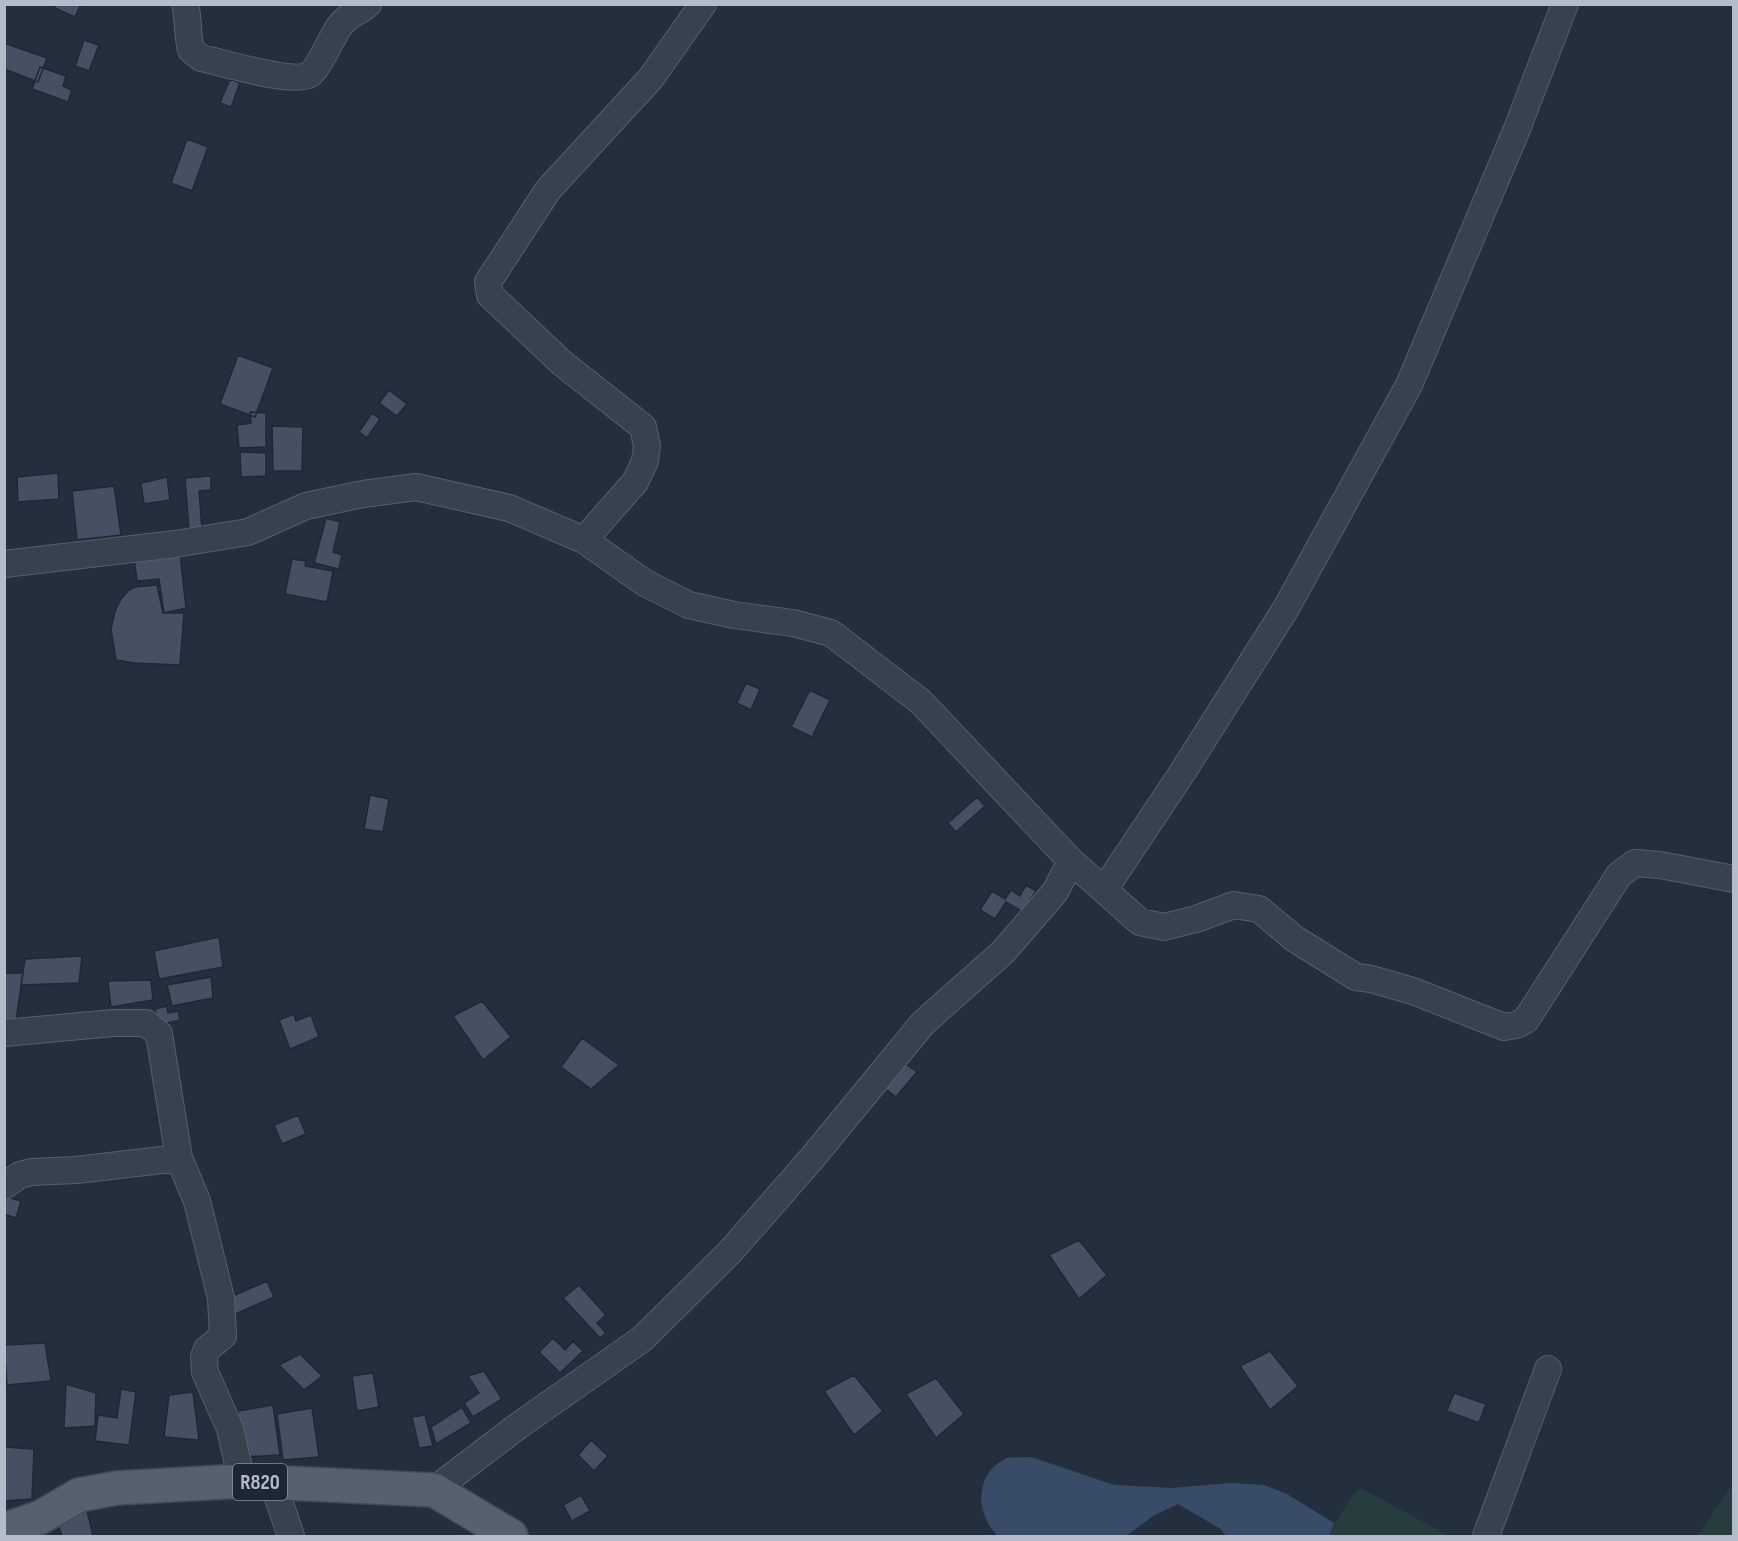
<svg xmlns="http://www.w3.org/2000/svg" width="1738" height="1541" viewBox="0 0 1738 1541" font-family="'Sofia Sans Condensed',sans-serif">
  <rect width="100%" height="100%" fill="#242f3e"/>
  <path fill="#263c3f" d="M1733 1484V1536H1697Z
    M1361 1488 1449 1536H1327L1352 1496Z"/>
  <path fill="#394c67" d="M1031 1457 1114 1485 1172 1488 1230 1483 1264 1485 1287 1494 1334 1523 1329 1536H1226L1221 1529 1178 1504 1153 1516 1126 1536H998C976 1515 974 1476 1003 1460 1009 1456 1023 1458 1031 1457Z"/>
  <path fill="#455162" stroke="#1f2835" stroke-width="1.5" d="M57 4H81L75 17 55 8Z
    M84 40 99 45 89 71 75 66Z
    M4 43 47 58 38 82 4 69Z
    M40 67 66 76 63 86 72 90 68 102 32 89Z
    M230 79 240 83 231 107 220 103Z
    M187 139 208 147 192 191 171 183Z
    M238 355 273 368 255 417 220 404Z
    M389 390 407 404 397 416 379 403Z
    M250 412 266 413V447L239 448 237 425 251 423Z
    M372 413 380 419 367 438 359 432Z
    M272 426 303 427 302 471H273Z
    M240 452 266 453V476L241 477Z
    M58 473 59 499 18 502 17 477Z
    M211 476V490L199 491 202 529 189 530 185 478Z
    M167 477 170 500 144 504 141 483Z
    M114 486 121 535 77 540 72 491Z
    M326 518 340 522 333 552 342 555 339 569 314 563Z
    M179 545 186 608 164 613 159 579 137 581 133 552Z
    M292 559 306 561 305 566 333 571 327 602 285 594Z
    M157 585 163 613H184L180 665 134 663 116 660 111 629 115 611 121 599 129 590 135 587Z
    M746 683 760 689 751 710 737 703Z
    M810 690 830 700 812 737 791 727Z
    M370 795 389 799 383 832 364 829Z
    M977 797 985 806 956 832 948 823Z
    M1026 885 1036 891 1023 912 1006 902 995 919 980 910 992 891 1005 899 1011 890 1020 896Z
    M219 937 223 967 159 979 154 951Z
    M82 956 79 983 21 985 25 959Z
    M4 973H23L16 1021H4Z
    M211 977 213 998 172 1006 167 985Z
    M151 980 153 1000 111 1007 108 981Z
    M482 1001 511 1037 483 1060 453 1016Z
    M167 1006 168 1013 178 1011 180 1020 158 1025 155 1009Z
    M294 1014 296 1021 311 1015 319 1037 290 1049 279 1020Z
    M582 1038 619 1065 591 1089 561 1067Z
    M903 1062 917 1072 896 1097 883 1087Z
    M298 1115 306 1134 282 1144 274 1125Z
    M4 1196 21 1201 16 1218 4 1214Z
    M1079 1240 1107 1275 1079 1299 1049 1255Z
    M267 1281 274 1297 233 1315 226 1299Z
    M579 1285 606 1315 597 1323 606 1333 600 1338 563 1298Z
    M553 1338 565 1350 573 1341 583 1351 560 1373 539 1352Z
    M45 1343 51 1381 7 1385 4 1345Z
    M1270 1351 1298 1386 1270 1410 1240 1366Z
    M300 1354 322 1376 304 1390 279 1365Z
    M484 1371 502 1399 473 1417 464 1403 479 1393 468 1376Z
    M373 1373 379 1407 357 1411 352 1376Z
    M854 1375 883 1411 854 1435 824 1391Z
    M936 1378 964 1414 936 1438 906 1394Z
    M66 1384 96 1393 95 1426 64 1428Z
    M121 1389 136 1392 129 1445 95 1441 98 1415 117 1418Z
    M193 1392 199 1440 164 1437 169 1395Z
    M1454 1393 1486 1404 1479 1423 1447 1411Z
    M273 1405 280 1455 243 1457 238 1411Z
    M462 1407 471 1423 436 1444 431 1427Z
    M312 1408 319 1457 283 1460 277 1414Z
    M425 1415 433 1446 419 1448 412 1417Z
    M591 1440 608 1456 594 1471 578 1455Z
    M4 1447 34 1449 32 1499 4 1501Z
    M581 1495 590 1511 572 1521 563 1505Z
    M86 1506 93 1536H62L56 1520Z"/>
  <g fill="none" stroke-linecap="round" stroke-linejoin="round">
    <g stroke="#565f6c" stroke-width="28">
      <path id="minor" d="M185 4C189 20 187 35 191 50L201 58C221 62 295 85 310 74 318 69 332 37 339 27 347 15 358 13 368 4
        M584 540 635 482 645 461 647 446 643 427 562 363 490 295 488 282 548 190 651 78 703 4
        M4 564 175 544 248 532 306 506 363 494 416 487 509 508 584 540 645 583 689 605 734 615 793 623 831 633 921 702 1071 861
        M1104 890 1140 922 1164 927 1196 919 1234 905 1259 909 1295 939 1356 977 1371 979 1413 991 1504 1027 1516 1025 1526 1020 1619 875 1635 863 1660 865 1734 879
        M4 1033 113 1023H146L159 1034 179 1158 197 1201 221 1298 223 1336 207 1349 204 1357 205 1372 230 1429 242 1481
        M4 1186 20 1175 31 1172 76 1170 179 1158
        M273 1483 291 1536
        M434 1490 518 1426 642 1339 730 1252 813 1157 923 1023 1003 952 1055 892 1071 861 1104 890 1182 773 1285 610 1409 385 1517 129 1565 4
        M1486 1536 1548 1369"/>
    </g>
    <g stroke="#414a57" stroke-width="36">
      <path id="major" d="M4 1530 41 1517 79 1495 117 1488 242 1481 434 1490 511 1536"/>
    </g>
    <use href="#minor" stroke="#38414e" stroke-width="26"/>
    <use href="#major" stroke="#56606e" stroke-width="33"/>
  </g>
  <g text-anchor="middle" stroke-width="4.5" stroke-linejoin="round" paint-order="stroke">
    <rect fill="#1d2633" stroke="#878f9c" stroke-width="1.5" x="233" y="1464" width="54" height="36" rx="4.5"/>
    <g font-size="21" font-weight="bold" fill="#b4bcc9">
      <text x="260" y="1489">R820</text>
    </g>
  </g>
  <rect width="1738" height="1541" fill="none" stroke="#b4bcc9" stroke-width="12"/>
</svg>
